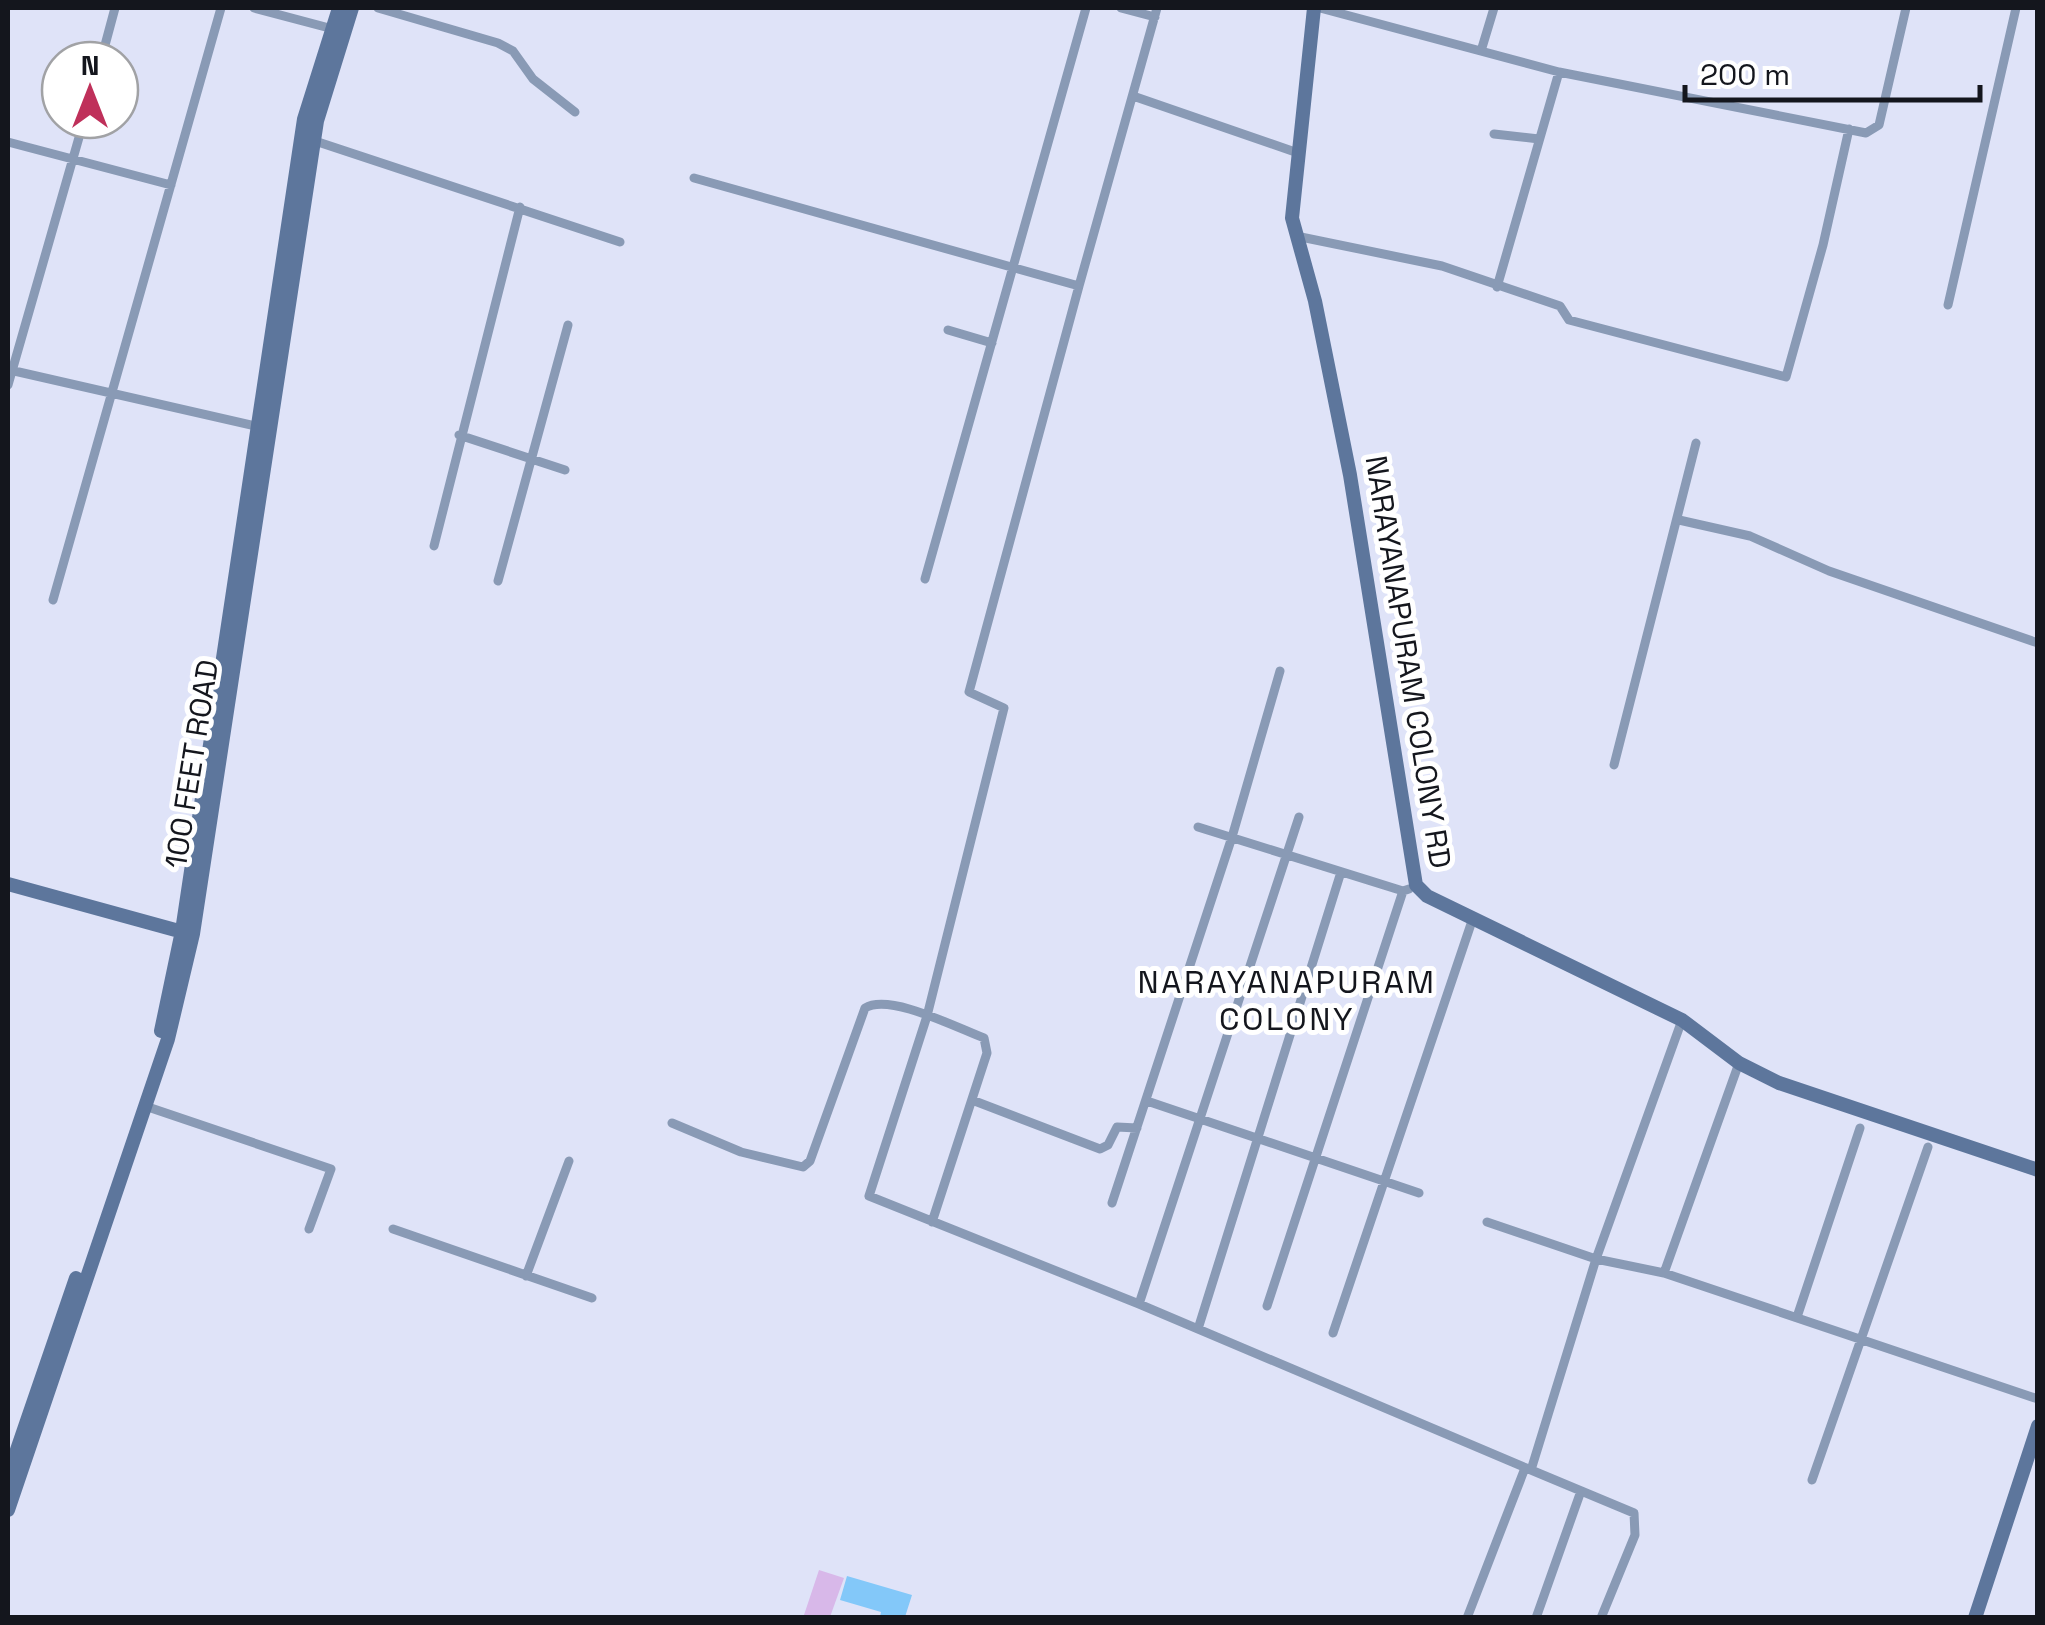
<svg xmlns="http://www.w3.org/2000/svg" width="2045" height="1625" viewBox="0 0 2045 1625" font-family="'Space Grotesk',sans-serif">
  <rect width="100%" height="100%" fill="#dfe3f8"/>
  <path fill="#d8b8e9" d="M819 1570 844 1578 830 1617 804 1615Z"/>
  <path fill="#83c8f9" d="M847 1576 912 1595 905 1617H880L881 1612 840 1600Z"/>
  <g fill="none" stroke-linecap="round" stroke-linejoin="round">
    <path stroke="#899ab5" stroke-width="9" d="M254 8 333 29
      M378 8 498 43 513 51 533 79 575 112
      M1121 8 1155 17
      M1320 8 1559 72 1866 133 1879 125 1906 8
      M1481 51 1494 8
      M101 60 115 8
      M1133 96 1298 153
      M1494 134 1539 139
      M315 141 620 242
      M8 142 171 185
      M694 178 1079 286 969 692 1004 708 927 1016 869 1196 1139 1304 1531 1470 1596 1259 1682 1020
      M1296 236 1442 266 1560 306 1569 320 1786 377 1823 245 1849 129
      M1079 286 1157 8
      M1497 287 1559 72
      M1948 305 2016 8
      M948 330 992 343
      M10 370 260 427
      M8 385 84 120
      M459 435 565 470
      M1679 520 1750 536 1829 571 2038 643
      M434 546 520 207
      M925 579 1086 8
      M498 581 568 325
      M53 600 221 8
      M1614 765 1696 443
      M1198 827 1403 891 1409 889
      M972 1100 1100 1149 1108 1145 1117 1127 1137 1128
      M1147 1101 1419 1193
      M145 1106 331 1169 309 1229
      M672 1123 741 1152 803 1167 810 1161 865 1008C890 993 957 1028 984 1038L987 1053 932 1222
      M1112 1203 1232 837 1280 671
      M1487 1222 1596 1259 1664 1273 2038 1399
      M393 1229 592 1298
      M1664 1273 1739 1063
      M526 1276 569 1161
      M1139 1304 1299 817
      M1267 1306 1403 891
      M1797 1317 1860 1128
      M1198 1329 1341 872
      M1333 1333 1473 918
      M1531 1470 1634 1513 1635 1535 1601 1618
      M1812 1480 1928 1147
      M1467 1618 1525 1468
      M1536 1618 1581 1491"/>
    <path stroke="#5d769c" stroke-width="14" d="M1314 8 1292 218 1315 301 1350 475 1416 885 1427 896 1682 1020 1739 1063 1779 1083 2038 1170
      M8 884 190 934
      M161 1031 182 931 304 119 339 8
      M8 1476 76 1278
      M8 1510 168 1039 193 934 317 121 352 8
      M1975 1618 2038 1426"/>
  </g>
  <g text-anchor="middle" stroke-width="10" stroke-linejoin="round" paint-order="stroke">
    <g font-size="30" fill="#14161d" stroke="#fff">
      <text transform="translate(1408 662) rotate(81)" y="10">NARAYANAPURAM COLONY RD</text>
      <text transform="translate(192 764) rotate(-81)" y="10">100 FEET ROAD</text>
    </g>
    <g font-size="32" letter-spacing="2.5" fill="#14161d" stroke="#fff">
      <text x="1287" y="993">NARAYANAPURAM<tspan x="1287" dy="37">COLONY</tspan></text>
    </g>
  </g>
  <rect width="2045" height="1625" fill="none" stroke="#14161d" stroke-width="20"/>
  <g transform="translate(90 90)"><circle r="48" fill="#ffffff" stroke="#a1a2a5" stroke-width="2.5"/>
  <path d="M0-8L18 38L0 25L-18 38Z" fill="#bf305a"/>
  <text y="-15" font-size="28" font-weight="bold" text-anchor="middle" fill="#14161d">N</text>
  </g>
  <path d="M1685 85v15h295v-15" fill="none" stroke="#14161d" stroke-width="5"/>
  <text x="1700" y="85" font-size="30" fill="#14161d" stroke="#ffffff" stroke-width="8" paint-order="stroke">200 m</text>
</svg>
